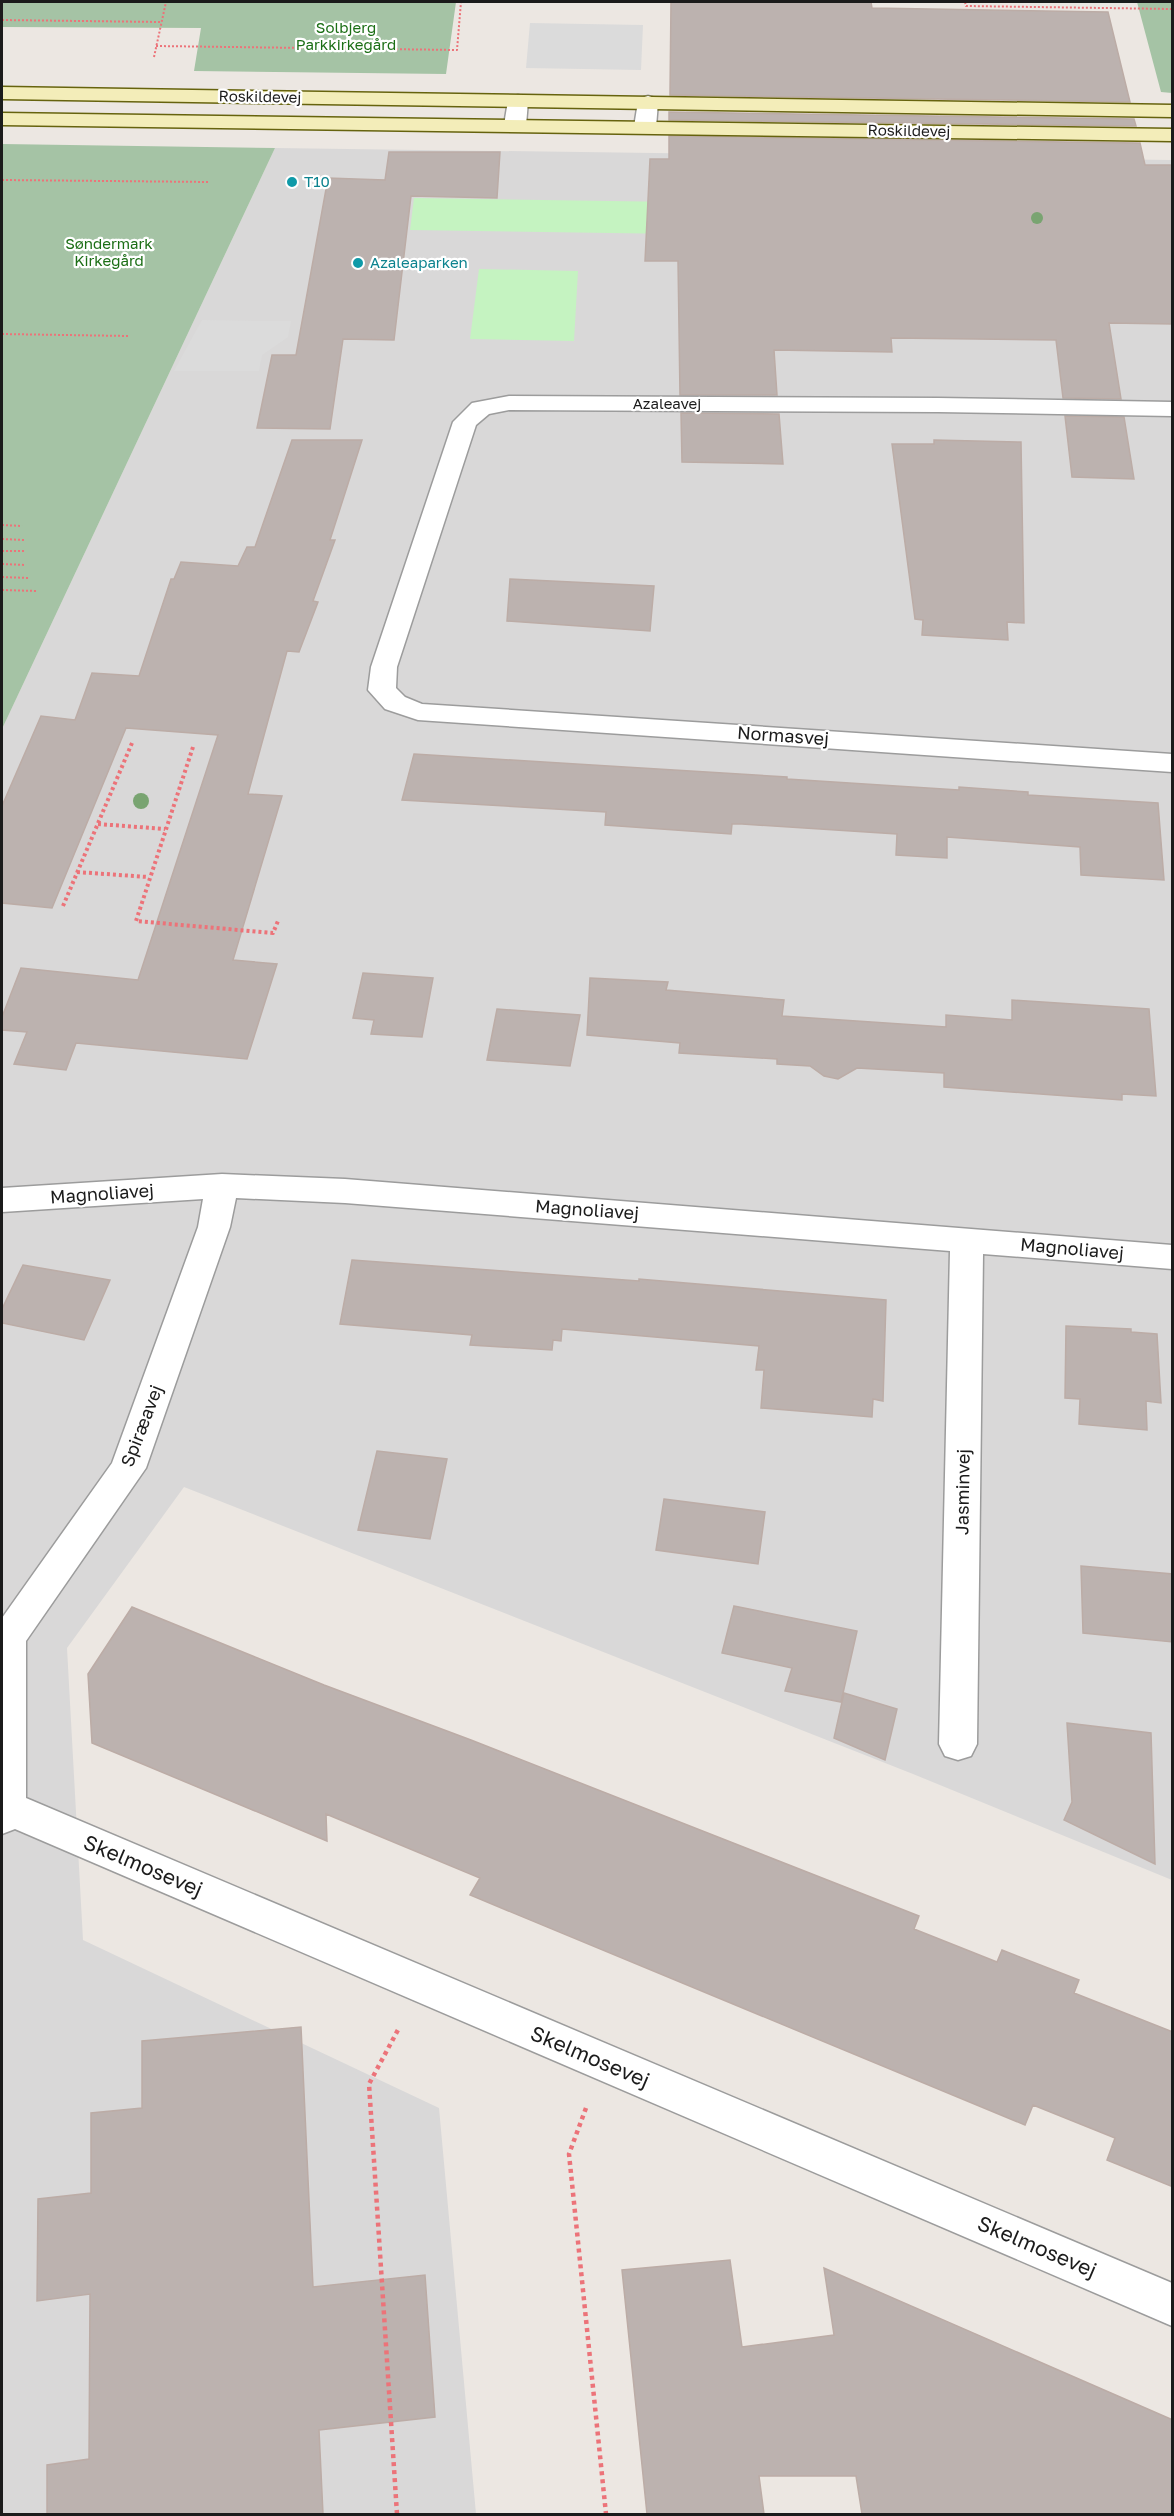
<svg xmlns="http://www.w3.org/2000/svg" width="1174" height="2516" viewBox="0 0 1174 2516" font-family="'Golos Text',sans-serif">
  <rect width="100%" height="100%" fill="#ece7e2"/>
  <path fill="#d9d8d8" d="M275 148 1172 160V1880L913 1774 184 1487 67 1648 83 1940 439 2108 476 2514H2V729Z"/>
  <path fill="#a5c3a5" d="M2 2H456L446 74 194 71 201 28 2 27Z
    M1137 2H1172V93L1161 92Z
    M2 144 275 148 2 729Z"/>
  <path fill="#c5f3c1" d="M414 198 679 202V234L410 230Z
    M479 269 578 271 574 341 470 339Z"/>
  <path fill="#dbdbdb" d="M530 23 643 25 641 70 526 68Z
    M202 320 261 321H291L288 337 262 355 259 371H174Z"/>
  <path fill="#bcb2af" stroke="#bcaca6" stroke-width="1.5" d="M671 2H871L872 8 1108 12 1130 102 670 95Z
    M669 112 1134 119 1136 126 669 120Z
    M669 136 1140 143 1145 165H1173V324L1109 323 1121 399 1063 398 1056 340 891 338 892 352 774 350 777 395H680L678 261H645L650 159H669Z
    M389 152H500L497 198 411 196 394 340 343 339 330 429 257 428 272 355H296L328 178 385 180Z
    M681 413 779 414 783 464 682 462Z
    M1065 416 1124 417 1134 479 1072 477Z
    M292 440H362L330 540H335L313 601 318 602 299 652 287 651 248 794 282 796 233 960 277 964 247 1059 76 1043 66 1070 14 1064 27 1032 2 1030V1017L21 968 138 980 218 735 126 728 52 908 2 903V806L41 716 75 720 92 673 139 676 171 579H174L181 562 238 566 247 547H255Z
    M934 440 1021 442 1024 623 1007 622 1008 640 922 635 923 620 915 619 892 444H934Z
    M510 579 654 586 650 631 507 621Z
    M414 754 787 777V779L959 790V787L1028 792V795L1158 803 1164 880 1081 875 1080 847 947 837V858L896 855 897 834 742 824H732L731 834 605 825 606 812 402 800Z
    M363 973 433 978 422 1037 371 1034 374 1020 353 1018Z
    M590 978 668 982 666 990 784 1000 782 1016 946 1027V1015L1012 1020V1000L1149 1009 1156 1096 1122 1094V1100L944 1087V1073L857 1068 838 1079 824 1076 810 1066 777 1064V1059L679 1053 680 1043 587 1035Z
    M497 1009 580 1015 570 1066 487 1060Z
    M352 1260 639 1281V1279L886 1300 883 1401 873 1399 872 1417 761 1408 764 1370H756L759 1346 562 1329 561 1341 553 1340 552 1350 470 1345 472 1335 340 1324Z
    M23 1265 110 1280 84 1340 2 1323V1309Z
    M1066 1326 1131 1329V1332L1157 1334 1161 1403 1146 1401 1147 1430 1079 1424 1080 1399 1065 1398Z
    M377 1451 447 1459 430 1539 358 1530Z
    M664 1499 765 1512 758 1564 656 1550Z
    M1081 1566 1173 1574V1642L1083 1633Z
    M734 1606 857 1631 841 1702 785 1691 792 1668 722 1653Z
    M132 1607 324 1685 471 1740 919 1916 914 1929 997 1962 1002 1950 1079 1980 1074 1993 1173 2032V2187L1107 2160 1115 2138 1033 2105 1025 2125 470 1895 480 1878 326 1814 327 1841 92 1743 88 1674Z
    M844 1693 897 1709 885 1760 834 1738Z
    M1067 1723 1151 1733 1155 1864 1064 1820 1072 1802Z
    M301 2027 313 2287 425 2275 435 2417 319 2430 323 2514H47V2465L89 2459 90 2294 37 2301 38 2199 91 2193V2113L142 2108V2041Z
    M730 2260 742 2347 834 2335 824 2268 1173 2420V2514H862L856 2476H759L764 2514H647L622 2270Z"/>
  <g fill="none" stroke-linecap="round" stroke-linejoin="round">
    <g stroke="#9c9c9c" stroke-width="3">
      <path id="street" d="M518 95 525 97 528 101 526 125 522 129 515 131 508 129 504 125 508 101 511 97Z
        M648 96 655 98 658 102 656 127 653 132 645 133 637 132 634 127 638 102 641 98Z
        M509 396 938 398 1172 402V416L938 412 509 410 489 414 476 425 397 667 396 688 405 697 422 704 1172 754V772L418 720 385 709 368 690 371 667 453 422 472 403Z
        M222 1174 345 1179 1172 1245V1269L983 1254 977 1744 971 1756 958 1760 945 1756 939 1744 950 1251 345 1203 236 1198 230 1227 146 1468 26 1641V1798L1172 2283V2326L15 1829 2 1834V1618L112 1463 198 1227 203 1199 2 1212V1188Z"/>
    </g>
    <g stroke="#66630e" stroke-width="3">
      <path id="secondary" d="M2 87 1172 105V117L2 99Z
        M2 113 1172 129V141L2 125Z"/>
    </g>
    <path stroke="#ec7379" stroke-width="2" stroke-dasharray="2 2" stroke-linecap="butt" d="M965 2 966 6 1172 9
      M2 20 161 22
      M156 46 457 50 461 2
      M154 57 166 2
      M2 180 210 182
      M2 334 129 336
      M2 525 22 526
      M2 539 24 540
      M2 551H25
      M2 564 26 565
      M2 577 28 578
      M2 590 37 591"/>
    <path stroke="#ec7379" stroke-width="4" stroke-dasharray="3 3" stroke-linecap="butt" d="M193 747 136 921 273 933 278 921
      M98 824 165 829
      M77 872 148 877
      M63 906 132 743"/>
    <path stroke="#ec7379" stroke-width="4.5" stroke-dasharray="4 4" stroke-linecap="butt" d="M586 2108 569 2154 606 2514
      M397 2514 369 2084 399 2028"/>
    <use href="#street" fill="#fff" fill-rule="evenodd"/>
    <use href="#secondary" fill="#f3edb9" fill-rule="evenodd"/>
  </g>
  <g fill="#79a471">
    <circle cx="1037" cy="218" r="6"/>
    <circle cx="141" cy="801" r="8"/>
  </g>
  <g fill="#0f9aa8" stroke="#fff" stroke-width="2">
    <circle cx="292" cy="182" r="6"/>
    <circle cx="358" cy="263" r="6"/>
  </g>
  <g text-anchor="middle" stroke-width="4.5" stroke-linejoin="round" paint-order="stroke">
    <g font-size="15" fill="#1b6e15" stroke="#fff">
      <text x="346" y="33">Solbjerg<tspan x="346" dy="17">Parkkirkegård</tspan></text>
      <text x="109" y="249">Søndermark<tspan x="109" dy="17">Kirkegård</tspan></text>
    </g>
    <g font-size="15" fill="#1b1b1b" stroke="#fff">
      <text transform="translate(260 97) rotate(1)" y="5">Roskildevej</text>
      <text transform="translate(909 131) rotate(1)" y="5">Roskildevej</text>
      <text x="667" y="409">Azaleavej</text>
    </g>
    <g font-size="15" fill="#0d838f" stroke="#fff" text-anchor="start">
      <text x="304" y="187">T10</text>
      <text x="370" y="268">Azaleaparken</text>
    </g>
    <g font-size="18" fill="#1b1b1b" stroke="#fff">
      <text transform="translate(783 736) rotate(4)" y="6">Normasvej</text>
      <text transform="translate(102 1194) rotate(-4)" y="6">Magnoliavej</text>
      <text transform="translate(587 1210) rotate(4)" y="6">Magnoliavej</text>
      <text transform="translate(1072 1249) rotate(5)" y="6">Magnoliavej</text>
      <text transform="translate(142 1426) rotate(-69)" y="6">Spiræavej</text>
      <text transform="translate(963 1492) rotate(-89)" y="6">Jasminvej</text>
    </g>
    <g font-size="21" fill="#1b1b1b" stroke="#fff">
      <text transform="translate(143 1866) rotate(23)" y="7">Skelmosevej</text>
      <text transform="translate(590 2057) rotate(23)" y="7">Skelmosevej</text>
      <text transform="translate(1037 2247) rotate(23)" y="7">Skelmosevej</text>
    </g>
  </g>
  <rect width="1174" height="2516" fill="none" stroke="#1b1b1b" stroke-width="6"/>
</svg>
